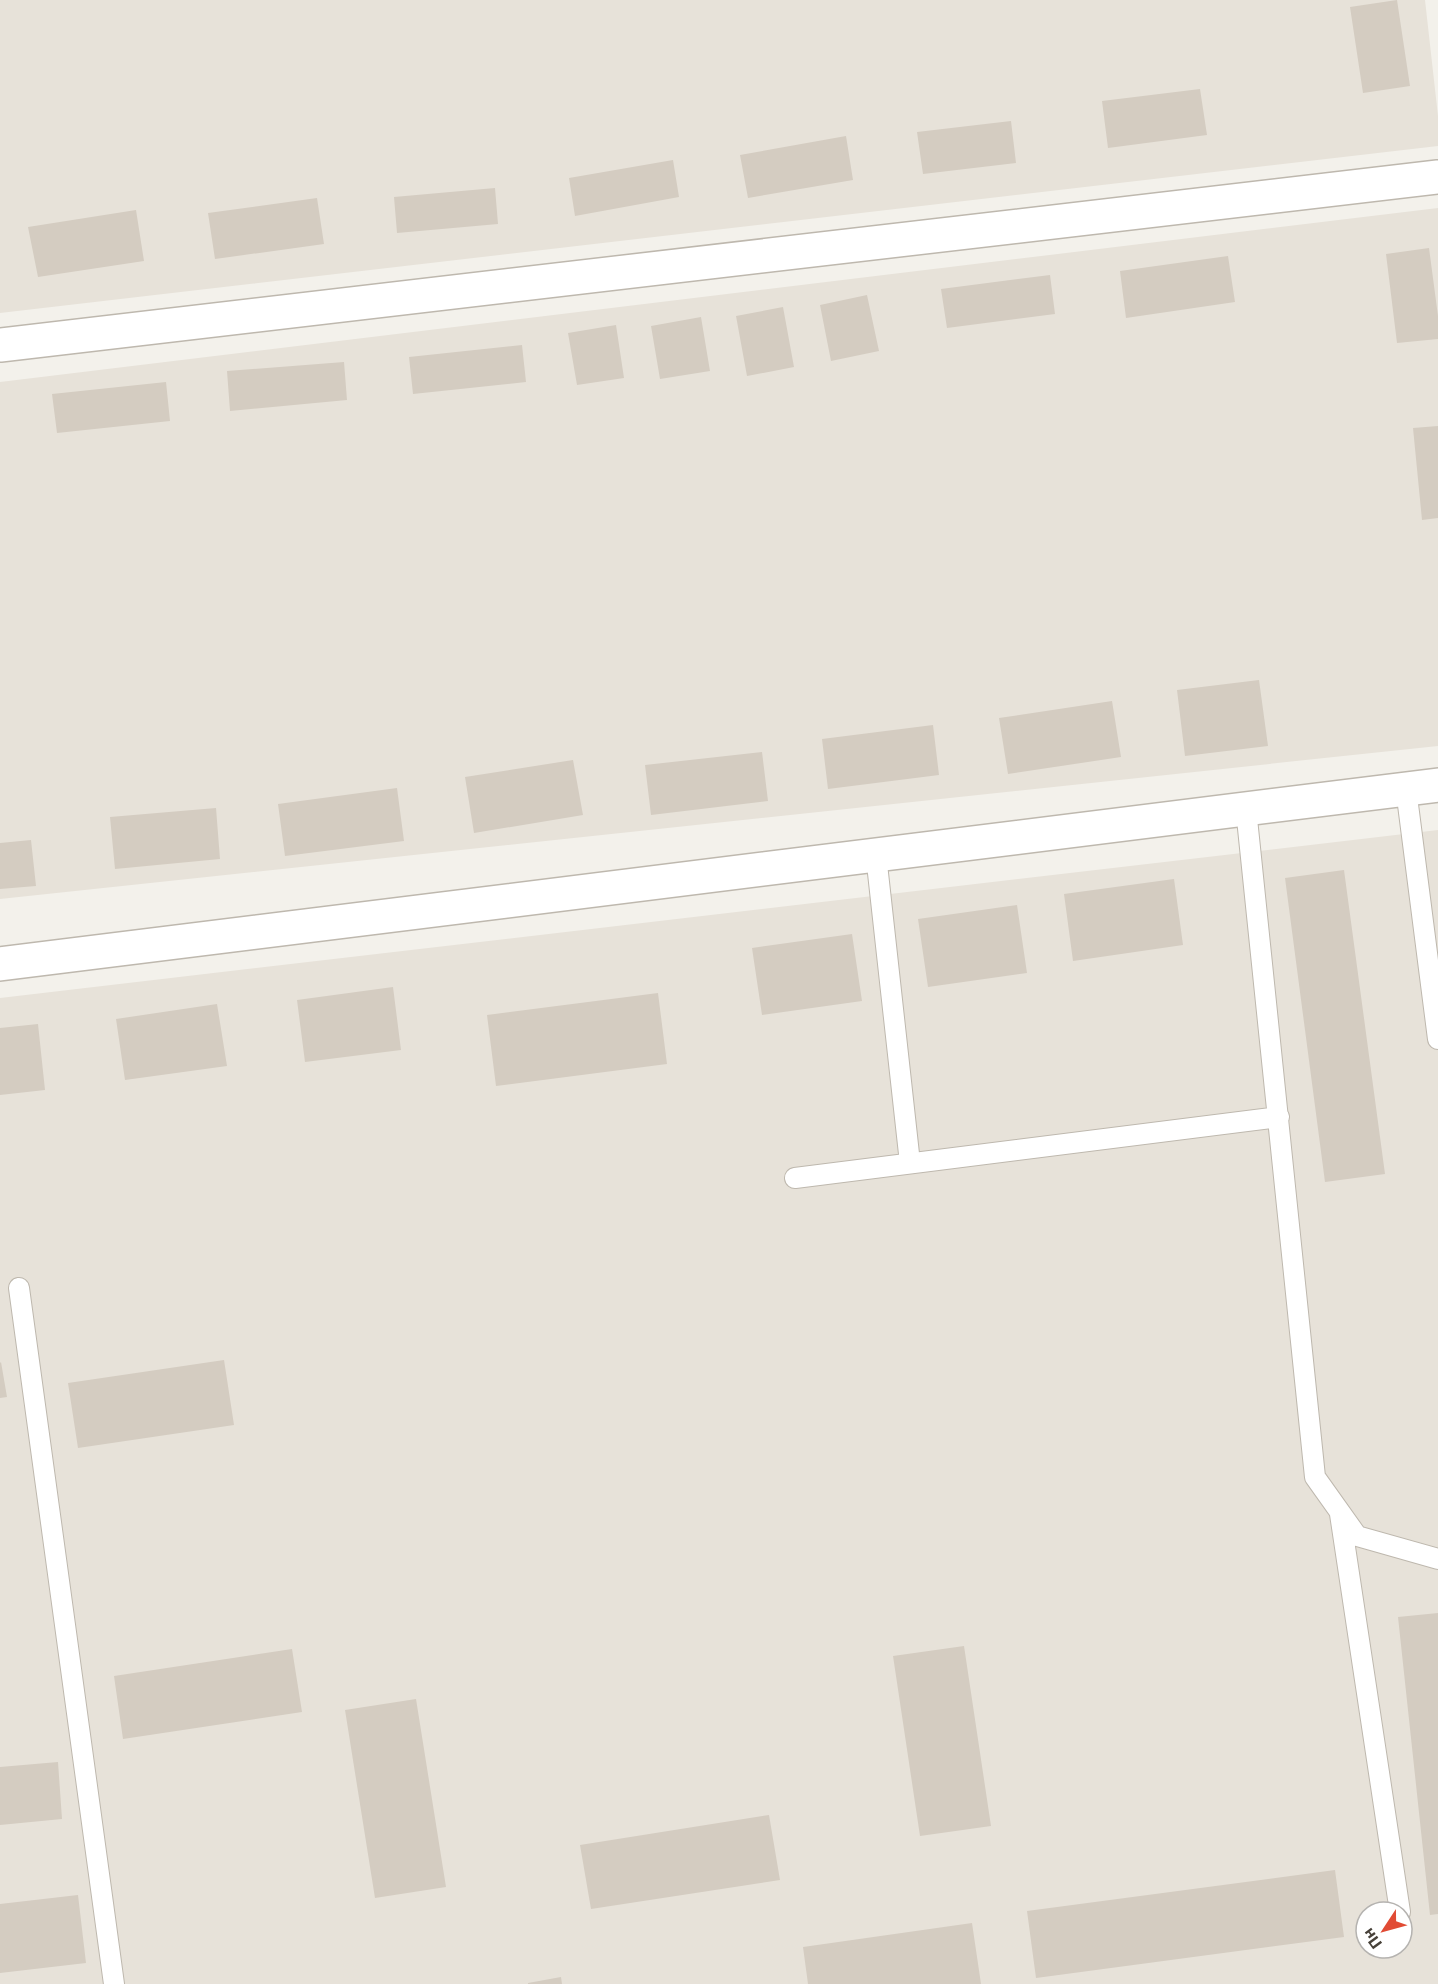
<svg xmlns="http://www.w3.org/2000/svg" width="1438" height="1984" viewBox="0 0 1438 1984" font-family="'Exo 2',sans-serif">
  <rect width="100%" height="100%" fill="#f3f1eb"/>
  <path fill="#e7e2d9" fill-rule="evenodd" d="M0 0H1425L1438 116V146L0 313Z
    M1438 208V746L0 899V382Z
    M1438 830V1984H0V998ZM1366 1912H1402V1948H1366Z"/>
  <path fill="#d4ccc1" d="M1397 0 1410 86 1363 93 1350 7Z
    M1200 89 1207 135 1108 148 1102 101Z
    M1011 121 1016 163 923 174 917 132Z
    M846 136 853 180 748 198 740 155Z
    M673 160 679 197 575 216 569 178Z
    M495 188 498 224 397 233 394 197Z
    M317 198 324 244 215 259 208 213Z
    M136 210 144 261 38 277 28 227Z
    M1429 248 1438 316V339L1397 343 1386 254Z
    M1228 256 1235 302 1126 318 1120 271Z
    M1050 275 1055 314 947 328 941 289Z
    M867 295 879 351 831 361 820 305Z
    M783 307 794 367 747 376 736 316Z
    M701 317 710 371 660 379 651 326Z
    M616 325 624 378 577 385 568 333Z
    M522 345 526 382 413 394 409 357Z
    M344 362 347 400 230 411 227 371Z
    M166 382 170 421 57 433 52 394Z
    M1438 426V518L1422 520 1413 428Z
    M1259 680 1268 746 1185 756 1177 690Z
    M1112 701 1121 757 1008 774 999 718Z
    M933 725 939 775 828 789 822 739Z
    M762 752 768 801 651 815 645 765Z
    M573 760 583 815 474 833 465 777Z
    M397 788 404 841 285 856 278 804Z
    M216 808 220 859 115 869 110 817Z
    M31 840 36 886 0 889V843Z
    M1344 870 1385 1174 1325 1182 1285 878Z
    M1174 879 1183 945 1073 961 1064 894Z
    M1017 905 1027 973 928 987 918 919Z
    M852 934 862 1001 762 1015 752 948Z
    M393 987 401 1050 305 1062 297 1000Z
    M658 993 667 1064 496 1086 487 1015Z
    M217 1004 227 1066 125 1080 116 1019Z
    M38 1024 45 1090 0 1095V1028Z
    M224 1360 234 1425 78 1448 68 1383Z
    M1 1362 7 1397 0 1398V1363Z
    M1438 1613V1914L1430 1915 1398 1617Z
    M964 1646 991 1826 920 1836 893 1656Z
    M292 1649 302 1712 123 1739 114 1676Z
    M416 1699 446 1887 375 1898 345 1710Z
    M58 1762 62 1819 0 1825V1767Z
    M769 1815 780 1880 591 1909 580 1845Z
    M1335 1870 1344 1937 1036 1978 1027 1911Z
    M78 1895 86 1963 0 1973V1904Z
    M972 1923 981 1984H808L803 1947Z
    M561 1977 562 1984H528V1983Z"/>
  <g fill="none" stroke-linecap="round" stroke-linejoin="round">
    <g stroke="#beb8ae" stroke-width="22">
      <path id="lane" d="M1406 789 1438 1039
        M1246 809 1315 1477 1357 1536 1438 1559
        M876 855 910 1163
        M795 1178 1279 1117
        M19 1288 114 1984
        M1340 1514 1400 1912"/>
    </g>
    <g stroke="#beb8ae" stroke-width="36">
      <path id="street" d="M0 345 1438 177
        M0 964 1438 785"/>
    </g>
    <use href="#lane" stroke="#fff" stroke-width="20"/>
    <use href="#street" stroke="#fff" stroke-width="33"/>
  </g>
  <g transform="translate(1384 1930) rotate(234)"><circle r="28" fill="#ffffff" stroke="#b5b3b0" stroke-width="1.5"/>
  <path d="M0-4.5L10 22L0 15L-10 22Z" fill="#e14b34"/>
  <text y="-9" font-size="16" font-weight="bold" text-anchor="middle" fill="#474139">Пн</text>
  </g>
</svg>
